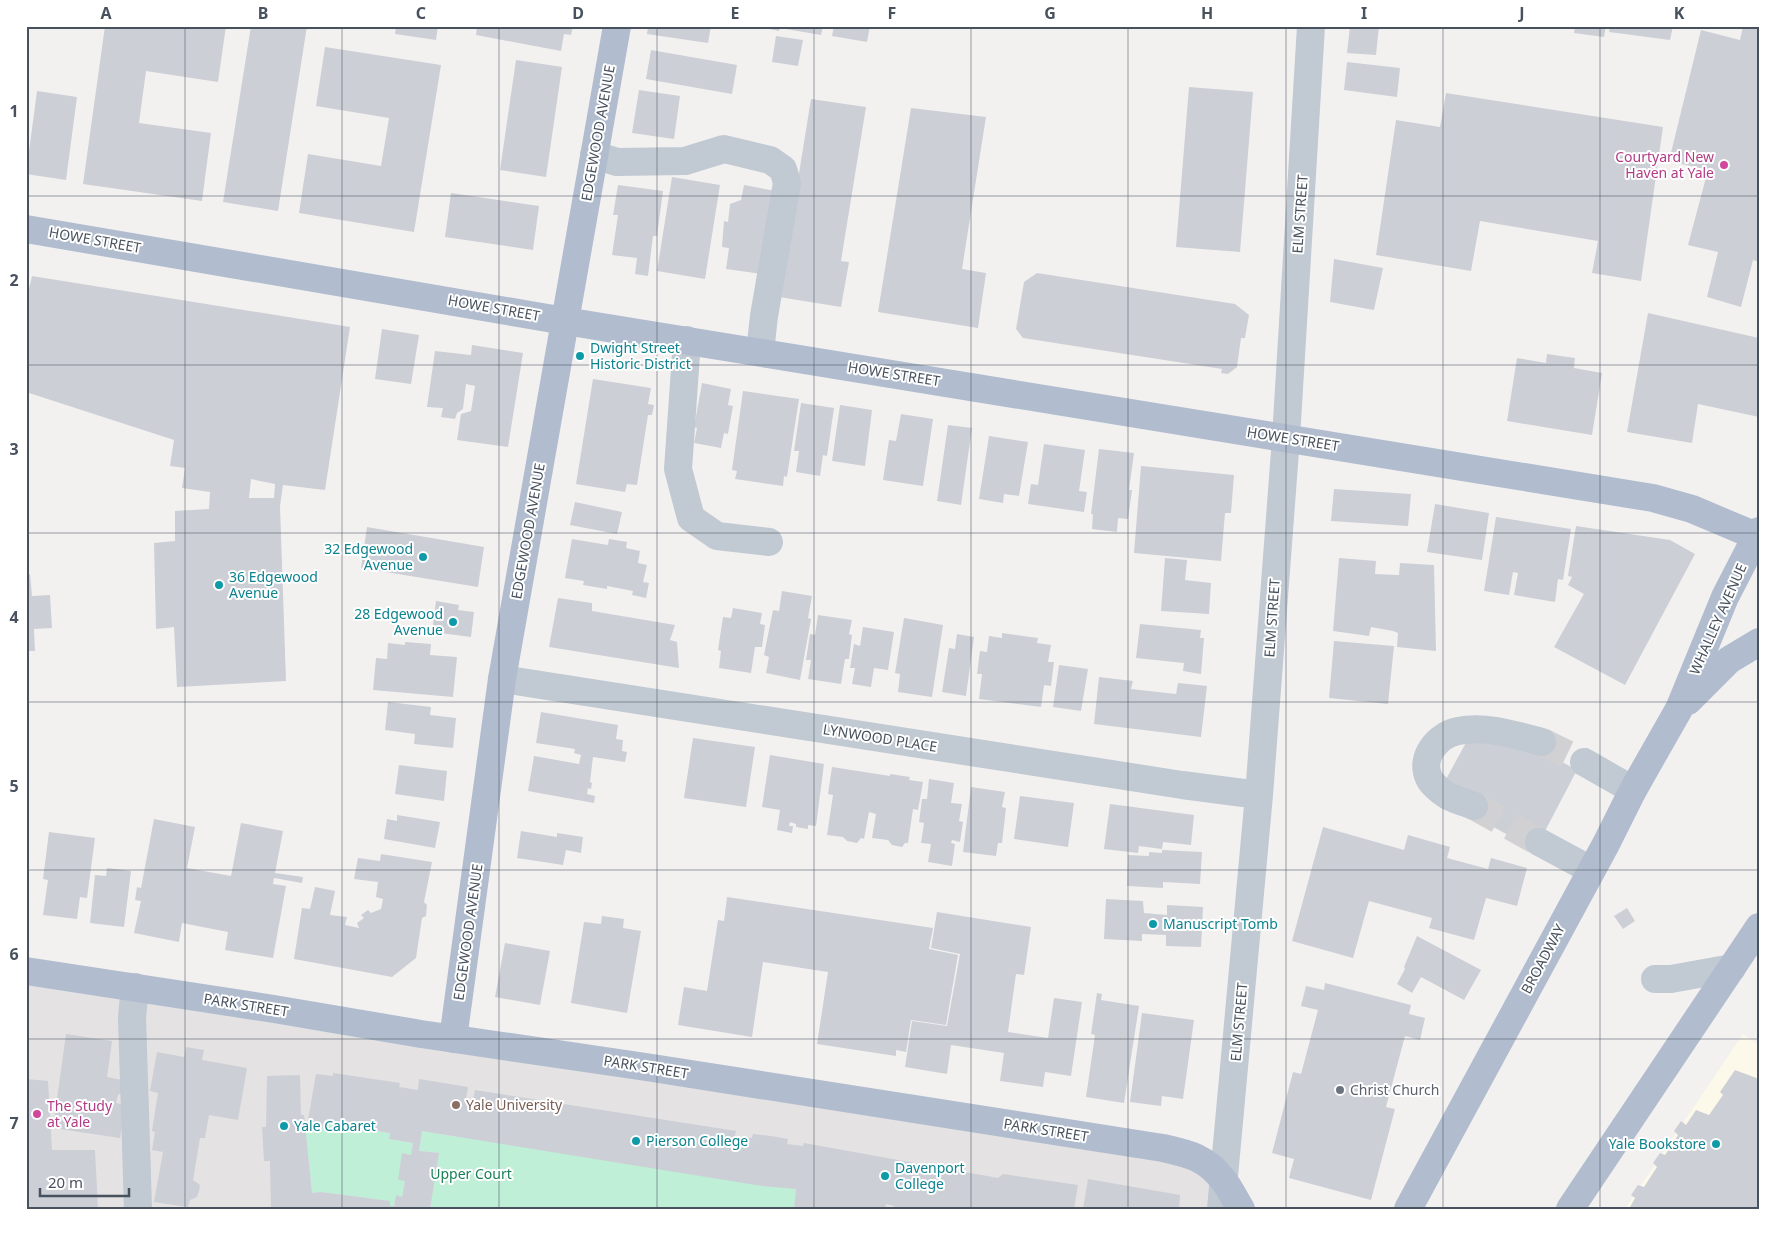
<svg xmlns="http://www.w3.org/2000/svg" width="1785" height="1235" viewBox="0 0 1785 1235" font-family="'Noto Sans',sans-serif">
  <rect width="100%" height="100%" fill="#f3f1f0"/>
  <path fill="#fcf9eb" d="M1743 1034 1759 1045V1209H1625Z"/>
  <path fill="#e4e2e2" d="M26 971 1211 1167 1221 1209H26Z"/>
  <path fill="#c0efd7" d="M328 1123 390 1133 389 1139 413 1143 411 1155 403 1153 405 1181 402 1197 396 1196 394 1206H390V1201L321 1192 312 1193 305 1127 327 1129Z
    M422 1131 796 1189 794 1209H430L438 1153 419 1151Z"/>
  <path fill="#cccfd6" fill-rule="evenodd" d="M105 26H226L218 82 146 71 139 123 211 133 202 201 83 184Z
    M251 26H307L278 211 223 202Z
    M396 26H438L436 40 395 34Z
    M477 26H573L571 35 564 34 561 51 476 35Z
    M648 26H711L708 43 647 34Z
    M755 26H823L821 35 780 28 779 31Z
    M834 26H870L867 42 832 36Z
    M1350 26H1379L1376 55 1347 53Z
    M1575 26H1606L1604 37 1574 33Z
    M1610 26H1673L1670 40 1609 32Z
    M1743 26H1759V262L1753 260 1741 307 1707 297 1718 252 1688 245 1708 170 1669 161 1701 30 1740 40Z
    M776 36 803 40 798 66 772 62Z
    M325 47 441 65 414 232 299 213 308 154 381 166 389 118 316 106Z
    M651 50 737 65 732 94 646 79Z
    M516 60 562 67 546 177 500 170Z
    M1347 62 1400 68 1397 97 1344 90Z
    M1189 87 1253 92 1240 252 1176 247Z
    M639 90 680 96 674 139 632 133Z
    M37 91 77 97 66 180 26 174Z
    M1446 93 1663 127 1641 281 1592 273 1598 241 1480 221 1471 271 1376 255 1396 120 1440 127Z
    M811 99 866 107 841 261 849 262 841 307 779 297Z
    M911 108 986 117 962 269 986 273 978 328 878 312Z
    M672 177 720 185 705 279 657 271Z
    M618 185 663 191 657 236H653L648 276 635 274 637 258 612 255 618 215H613Z
    M744 185 776 191 762 274 726 269 729 248 722 247 724 221 728 222 730 204 741 200Z
    M451 193 539 206 533 250 445 237Z
    M1334 259 1383 268 1374 310 1330 302Z
    M1037 273 1235 304 1249 315 1245 338H1241L1237 367 1228 374 1221 373 1222 369 1023 338 1016 329 1024 282Z
    M32 276 350 327 325 490 283 485 280 506 286 681 177 687 174 627 156 629 154 543 175 541V511L209 509 210 492 182 488 185 468 170 466 174 440 26 392V302ZM251 479 275 484 274 498H249Z
    M1648 313 1759 338V417L1698 404 1692 443 1627 432Z
    M382 329 419 335 411 384 375 379Z
    M472 345 523 353 508 447 457 440 461 414 471 411 475 386 466 384 463 409 457 413 455 419 441 417 443 408 427 407 435 351 471 355Z
    M1547 354 1575 358 1574 368 1602 373 1592 435 1507 421 1517 358 1546 363Z
    M593 379 651 388 648 404 654 405 652 415H648L637 485 627 484 625 492 576 484Z
    M702 383 731 389 728 405 733 406 728 434 724 433 721 448 694 443 697 428 694 427Z
    M743 391 799 399 787 477 784 476 783 486 735 479 737 471 732 470Z
    M801 403 834 408 827 456 823 455 820 476 796 472 799 451H794Z
    M840 405 872 410 865 466 832 461Z
    M901 414 933 419 923 486 883 480 889 440 896 441Z
    M948 425 972 428 961 505 937 501Z
    M989 436 1028 442 1019 496 1004 494 1003 503 979 499Z
    M1044 444 1085 450 1079 491 1087 492 1084 512 1028 504 1031 484 1038 485Z
    M1099 449 1134 453 1129 490H1132L1128 519 1118 518 1117 532 1092 529 1093 514H1091Z
    M1141 466 1234 475 1231 513H1225L1221 561 1134 553Z
    M1334 489 1411 494 1408 526 1331 521Z
    M575 502 622 512 617 534 570 525Z
    M1435 504 1489 513 1482 560 1427 552Z
    M1496 517 1571 529 1563 580 1558 579 1555 602 1514 595 1518 573 1513 572 1509 595 1484 591Z
    M1576 526 1670 540 1695 554 1625 685 1554 647 1584 594 1568 585 1572 577 1568 576Z
    M367 527 484 547 478 587 361 568Z
    M572 539 608 545 609 539 627 542 626 548 640 551 638 563 647 565 643 582 649 583 646 598 632 595 633 591 607 586V589L583 585 584 581 565 578Z
    M1165 558 1187 560 1185 580 1211 583 1209 614 1161 611Z
    M1339 558 1376 561 1375 574 1399 575 1400 563 1434 565 1436 651 1397 647 1398 633 1393 631 1371 627 1369 636 1333 631Z
    M26 574H30L32 596 50 595 52 628 34 629 35 651H26Z
    M782 591 812 596 808 618 811 619 800 680 766 673 769 657 764 655 773 610 779 611Z
    M558 598 592 603V611L675 625 670 640 677 642 679 668 549 647Z
    M436 601 459 605 458 610 474 612 471 637 432 632Z
    M733 608 762 613 760 624 765 625 762 647H755L751 673 719 668 721 651 718 650 723 617 731 618Z
    M818 615 852 620 849 634 852 635 849 659H845L841 684 808 679 811 660H806L810 634 815 635Z
    M904 618 943 625 932 697 898 692 900 674 895 673Z
    M1140 624 1201 630 1200 638H1204L1201 674 1183 671 1184 663 1136 658Z
    M863 627 894 632 888 670 874 668 871 687 852 684 855 668H850L854 644 860 646Z
    M1002 633 1038 638 1037 643 1051 645 1048 662H1054L1051 686 1044 685 1041 707 979 699 982 674H977L980 651 987 652 989 636 1002 638Z
    M957 634 974 637 966 696 942 692 949 648 955 649Z
    M1334 641 1394 646 1388 704 1329 698Z
    M405 642 431 644 430 655 457 657 453 697 373 690 376 658 387 659 388 643 405 645Z
    M1059 665 1088 669 1081 711 1053 707Z
    M1099 677 1133 681 1131 689 1176 694 1178 683 1207 686 1201 737 1094 724Z
    M388 702 431 707 430 715 456 718 453 748 414 744 415 734 385 730Z
    M541 712 618 725 616 739 623 740 622 751 627 752 625 762 593 757 590 782 592 783 591 789 588 788 587 794 595 796 594 803 528 791 534 756 579 764 581 755 574 753 575 749 536 743Z
    M693 738 755 747 746 807 684 798Z
    M1468 739 1538 749 1577 770 1535 850 1470 814 1445 781Z
    M770 755 824 764 816 826 808 825V829L796 827V824L790 822 789 826H793L792 833 777 830 780 810 762 807Z
    M399 765 447 771 444 801 395 794Z
    M832 767 890 776V774L910 777 909 780 923 782 918 810 913 809 908 843H905L902 847 892 845 888 840 872 838 876 814 869 812 864 839 861 838 857 843 847 841 843 837 827 835 833 795 828 794Z
    M929 779 954 783 951 803 962 804 959 821 963 822 960 842 952 840 951 843 955 844 952 866 928 862 931 844 921 843 924 823 919 822 922 799H927Z
    M971 787 1005 792 1002 807 1006 808 1002 843H998L996 856 963 852Z
    M1020 796 1074 803 1068 847 1014 839Z
    M1110 804 1194 815 1191 845 1163 842 1162 849 1139 846 1138 853 1104 849Z
    M397 815 440 822 435 848 384 839 387 819 397 821Z
    M154 819 195 827 187 868 231 876 241 823 283 831 275 873 303 877 302 883 274 878 273 884 286 886 273 958 225 950 228 932 182 923 179 942 134 933 141 901 135 900 137 887 141 888Z
    M1323 827 1404 850 1408 835 1450 847 1447 858 1488 869 1491 858 1527 868 1517 906 1486 898 1474 940 1429 928 1432 918 1369 901 1353 958 1292 941Z
    M521 831 557 837V833L583 837 581 853 566 850 563 865 517 858Z
    M49 832 95 838 87 898 80 897 77 919 43 915 48 880 43 879Z
    M1162 850 1202 852 1200 884 1163 882V888L1127 886 1128 855 1149 856V852L1162 853Z
    M381 854 432 862 424 902 427 905 426 916 422 918 416 958 392 977 294 959 302 908 310 909 315 887 335 891 330 915 347 917 345 925 359 928 357 923 364 918 361 915 368 910 371 913 381 909 383 899 376 897 378 882 354 879 358 858 380 861Z
    M107 868 131 871 124 927 90 923 95 875 106 876Z
    M727 897 933 928 929 949 958 955 946 1025 911 1020 906 1052 896 1050V1056L817 1044 828 972 763 962 752 1037 678 1025 684 987 707 991 718 920 724 921Z
    M1106 899 1143 901 1144 913 1167 915V905L1203 907 1201 947 1166 946V935L1142 934V941L1104 939Z
    M1627 908 1635 921 1623 929 1614 916Z
    M937 912 1031 927 1024 975 1016 974 1008 1032 1048 1038 1054 998 1082 1002 1071 1076 1045 1072 1043 1087 1000 1081 1004 1053 951 1045 947 1074 905 1067 912 1021 947 1026 960 954 931 948Z
    M602 916 624 919 623 928 641 931 627 1013 571 1003 584 922 601 924Z
    M1417 936 1481 970 1464 1000 1421 977 1412 993 1397 984 1405 969 1404 967Z
    M505 943 550 951 540 1005 495 997Z
    M1325 983 1411 1005 1409 1014 1425 1018 1420 1040 1405 1036 1386 1107 1395 1109 1371 1200 1289 1178 1294 1159 1272 1153 1293 1072 1301 1074 1318 1010 1301 1006 1306 986 1324 990Z
    M1097 993 1102 994 1101 1000 1139 1006 1124 1103 1086 1097 1095 1035 1091 1034Z
    M1142 1013 1194 1020 1183 1099 1162 1096 1161 1106 1130 1102Z
    M66 1034 112 1041 107 1077 122 1080 124 1092 118 1095 116 1103 125 1105 120 1138 53 1128Z
    M186 1047 204 1050 202 1060 247 1068 238 1120 209 1115 205 1138H200L193 1180 200 1185 199 1191 197 1197 190 1200 188 1207 154 1202 163 1152 152 1150 155 1132 152 1131 158 1093 150 1091 157 1052 184 1057Z
    M1735 1070 1759 1079V1209H1629L1635 1198 1631 1195 1638 1185 1644 1187 1657 1167 1653 1163 1660 1153 1665 1155 1678 1135 1674 1131 1681 1121 1686 1125 1696 1110 1709 1115 1723 1095 1720 1092Z
    M333 1073 400 1083 399 1087 418 1090 419 1079 468 1087 466 1099 473 1100 475 1090 736 1131 735 1136 752 1138 753 1134 771 1136 788 1139 787 1144 803 1146 804 1143 998 1178 1003 1174 1078 1185 1074 1209H894V1206L886 1204 885 1209H794L796 1189 762 1186 422 1131 419 1151 439 1153 430 1209H271L270 1161H264L262 1127H266L267 1076 300 1075 301 1115H304L312 1193 321 1192 390 1201V1206H394L396 1195 402 1197 405 1181 398 1180 402 1153 411 1155 413 1143 389 1139 390 1133 328 1123 327 1129 307 1126 316 1074 333 1076Z
    M26 1079 48 1081 52 1150H95L98 1209H26Z
    M1088 1179 1180 1195 1179 1209H1083Z"/>
  <g fill="none" stroke-linecap="round" stroke-linejoin="round">
    <path stroke="#d1d1d3" stroke-width="28" stroke-dasharray="28 14" stroke-linecap="butt" d="M1542 742 1584 762
      M1474 806 1539 842"/>
    <path stroke="#c1c9d2" stroke-width="28" d="M594 155 617 162 685 161 724 149 770 160 783 169 787 183 764 316 760 352
      M687 340 678 469 691 518 717 536 769 542
      M502 679 1182 785 1259 795
      M1584 762 1633 790
      M1474 806C1465 802 1453 800 1445 794 1440 791 1431 783 1429 778 1419 757 1438 735 1458 731 1485 725 1515 735 1542 742
      M1539 842 1591 870
      M1655 979H1671L1732 968
      M135 987 132 1017 138 1209
      M1221 1209 1259 795 1286 438 1311 26"/>
    <path stroke="#b1bdcf" stroke-width="28" d="M26 229 565 321 1653 498 1692 509 1756 536
      M1688 701 1729 660 1759 642
      M26 971 274 1009 421 1034 646 1067 1163 1148C1190 1154 1207 1158 1224 1181 1231 1190 1235 1200 1241 1209
      M453 1039 502 679 617 26
      M1408 1209 1606 844 1633 790 1679 709 1725 597 1759 531
      M1570 1209 1759 927"/>
  </g>
  <path fill="none" stroke="#48525e" stroke-width="1" stroke-opacity="0.55" d="M185 26V1209M342 26V1209M499 26V1209M657 26V1209M814 26V1209M971 26V1209M1128 26V1209M1286 26V1209M1443 26V1209M1600 26V1209M26 196H1759M26 365H1759M26 533H1759M26 702H1759M26 870H1759M26 1039H1759"/>
  <g fill="#d1479c" stroke="#fff" stroke-width="2">
    <circle cx="1724" cy="165" r="5"/>
    <circle cx="37" cy="1114" r="5"/>
  </g>
  <g fill="#0f9aa8" stroke="#fff" stroke-width="2">
    <circle cx="580" cy="356" r="5"/>
    <circle cx="423" cy="557" r="5"/>
    <circle cx="219" cy="585" r="5"/>
    <circle cx="453" cy="622" r="5"/>
    <circle cx="1153" cy="924" r="5"/>
    <circle cx="284" cy="1126" r="5"/>
    <circle cx="636" cy="1141" r="5"/>
    <circle cx="1716" cy="1144" r="5"/>
    <circle cx="885" cy="1176" r="5"/>
  </g>
  <circle fill="#6b7280" stroke="#fff" stroke-width="2" cx="1340" cy="1090" r="5"/>
  <circle fill="#8d6e63" stroke="#fff" stroke-width="2" cx="456" cy="1105" r="5"/>
  <g text-anchor="middle" stroke-width="4" stroke-linejoin="round" paint-order="stroke">
    <g font-size="14" fill="#48525e" stroke="#fff">
      <text transform="translate(598 133) rotate(-80)" y="5">EDGEWOOD AVENUE</text>
      <text transform="translate(1300 214) rotate(-86)" y="5">ELM STREET</text>
      <text transform="translate(95 240) rotate(10)" y="5">HOWE STREET</text>
      <text transform="translate(494 308) rotate(10)" y="5">HOWE STREET</text>
      <text transform="translate(894 374) rotate(9)" y="5">HOWE STREET</text>
      <text transform="translate(1293 439) rotate(9)" y="5">HOWE STREET</text>
      <text transform="translate(528 531) rotate(-80)" y="5">EDGEWOOD AVENUE</text>
      <text transform="translate(1272 618) rotate(-86)" y="5">ELM STREET</text>
      <text transform="translate(1718 619) rotate(-66)" y="5">WHALLEY AVENUE</text>
      <text transform="translate(880 738) rotate(9)" y="5">LYNWOOD PLACE</text>
      <text transform="translate(468 932) rotate(-82)" y="5">EDGEWOOD AVENUE</text>
      <text transform="translate(1543 959) rotate(-62)" y="5">BROADWAY</text>
      <text transform="translate(246 1005) rotate(9)" y="5">PARK STREET</text>
      <text transform="translate(1239 1022) rotate(-85)" y="5">ELM STREET</text>
      <text transform="translate(646 1067) rotate(9)" y="5">PARK STREET</text>
      <text transform="translate(1046 1130) rotate(9)" y="5">PARK STREET</text>
    </g>
    <g font-size="14" fill="#b23c85" stroke="#fff" text-anchor="end">
      <text x="1714" y="162">Courtyard New<tspan x="1714" dy="16">Haven at Yale</tspan></text>
      <text x="47" y="1111" text-anchor="start">The Study<tspan x="47" dy="16">at Yale</tspan></text>
    </g>
    <g font-size="14" fill="#0d838f" stroke="#fff" text-anchor="start">
      <text x="590" y="353">Dwight Street<tspan x="590" dy="16">Historic District</tspan></text>
      <text x="413" y="554" text-anchor="end">32 Edgewood<tspan x="413" dy="16">Avenue</tspan></text>
      <text x="229" y="582">36 Edgewood<tspan x="229" dy="16">Avenue</tspan></text>
      <text x="443" y="619" text-anchor="end">28 Edgewood<tspan x="443" dy="16">Avenue</tspan></text>
      <text x="1163" y="929">Manuscript Tomb</text>
      <text x="294" y="1131">Yale Cabaret</text>
      <text x="646" y="1146">Pierson College</text>
      <text x="1706" y="1149" text-anchor="end">Yale Bookstore</text>
      <text x="895" y="1173">Davenport<tspan x="895" dy="16">College</tspan></text>
    </g>
    <g font-size="14" fill="#5b616d" stroke="#fff" text-anchor="start">
      <text x="1350" y="1095">Christ Church</text>
    </g>
    <g font-size="14" fill="#785e54" stroke="#fff" text-anchor="start">
      <text x="466" y="1110">Yale University</text>
    </g>
    <g font-size="14" fill="#188056" stroke="#fff">
      <text x="471" y="1179">Upper Court</text>
    </g>
  </g>
  <rect width="1785" height="1235" fill="none" stroke="#ffffff" stroke-width="55"/>
  <path d="M40 1188v8h89v-8" fill="none" stroke="#48525e" stroke-width="2.5"/>
  <text x="48" y="1188" font-size="15" fill="#48525e" stroke="#ffffff" stroke-width="4" paint-order="stroke">20 m</text>
  <rect x="28" y="28" width="1730" height="1180" fill="none" stroke="#48525e" stroke-width="2"/>
  <g font-size="16" text-anchor="middle" font-weight="bold" fill="#48525e">
    <text x="106" y="19">A</text>
    <text x="263" y="19">B</text>
    <text x="421" y="19">C</text>
    <text x="578" y="19">D</text>
    <text x="735" y="19">E</text>
    <text x="892" y="19">F</text>
    <text x="1050" y="19">G</text>
    <text x="1207" y="19">H</text>
    <text x="1364" y="19">I</text>
    <text x="1522" y="19">J</text>
    <text x="1679" y="19">K</text>
    <text x="14" y="117">1</text>
    <text x="14" y="286">2</text>
    <text x="14" y="455">3</text>
    <text x="14" y="623">4</text>
    <text x="14" y="792">5</text>
    <text x="14" y="960">6</text>
    <text x="14" y="1129">7</text>
  </g>
</svg>
